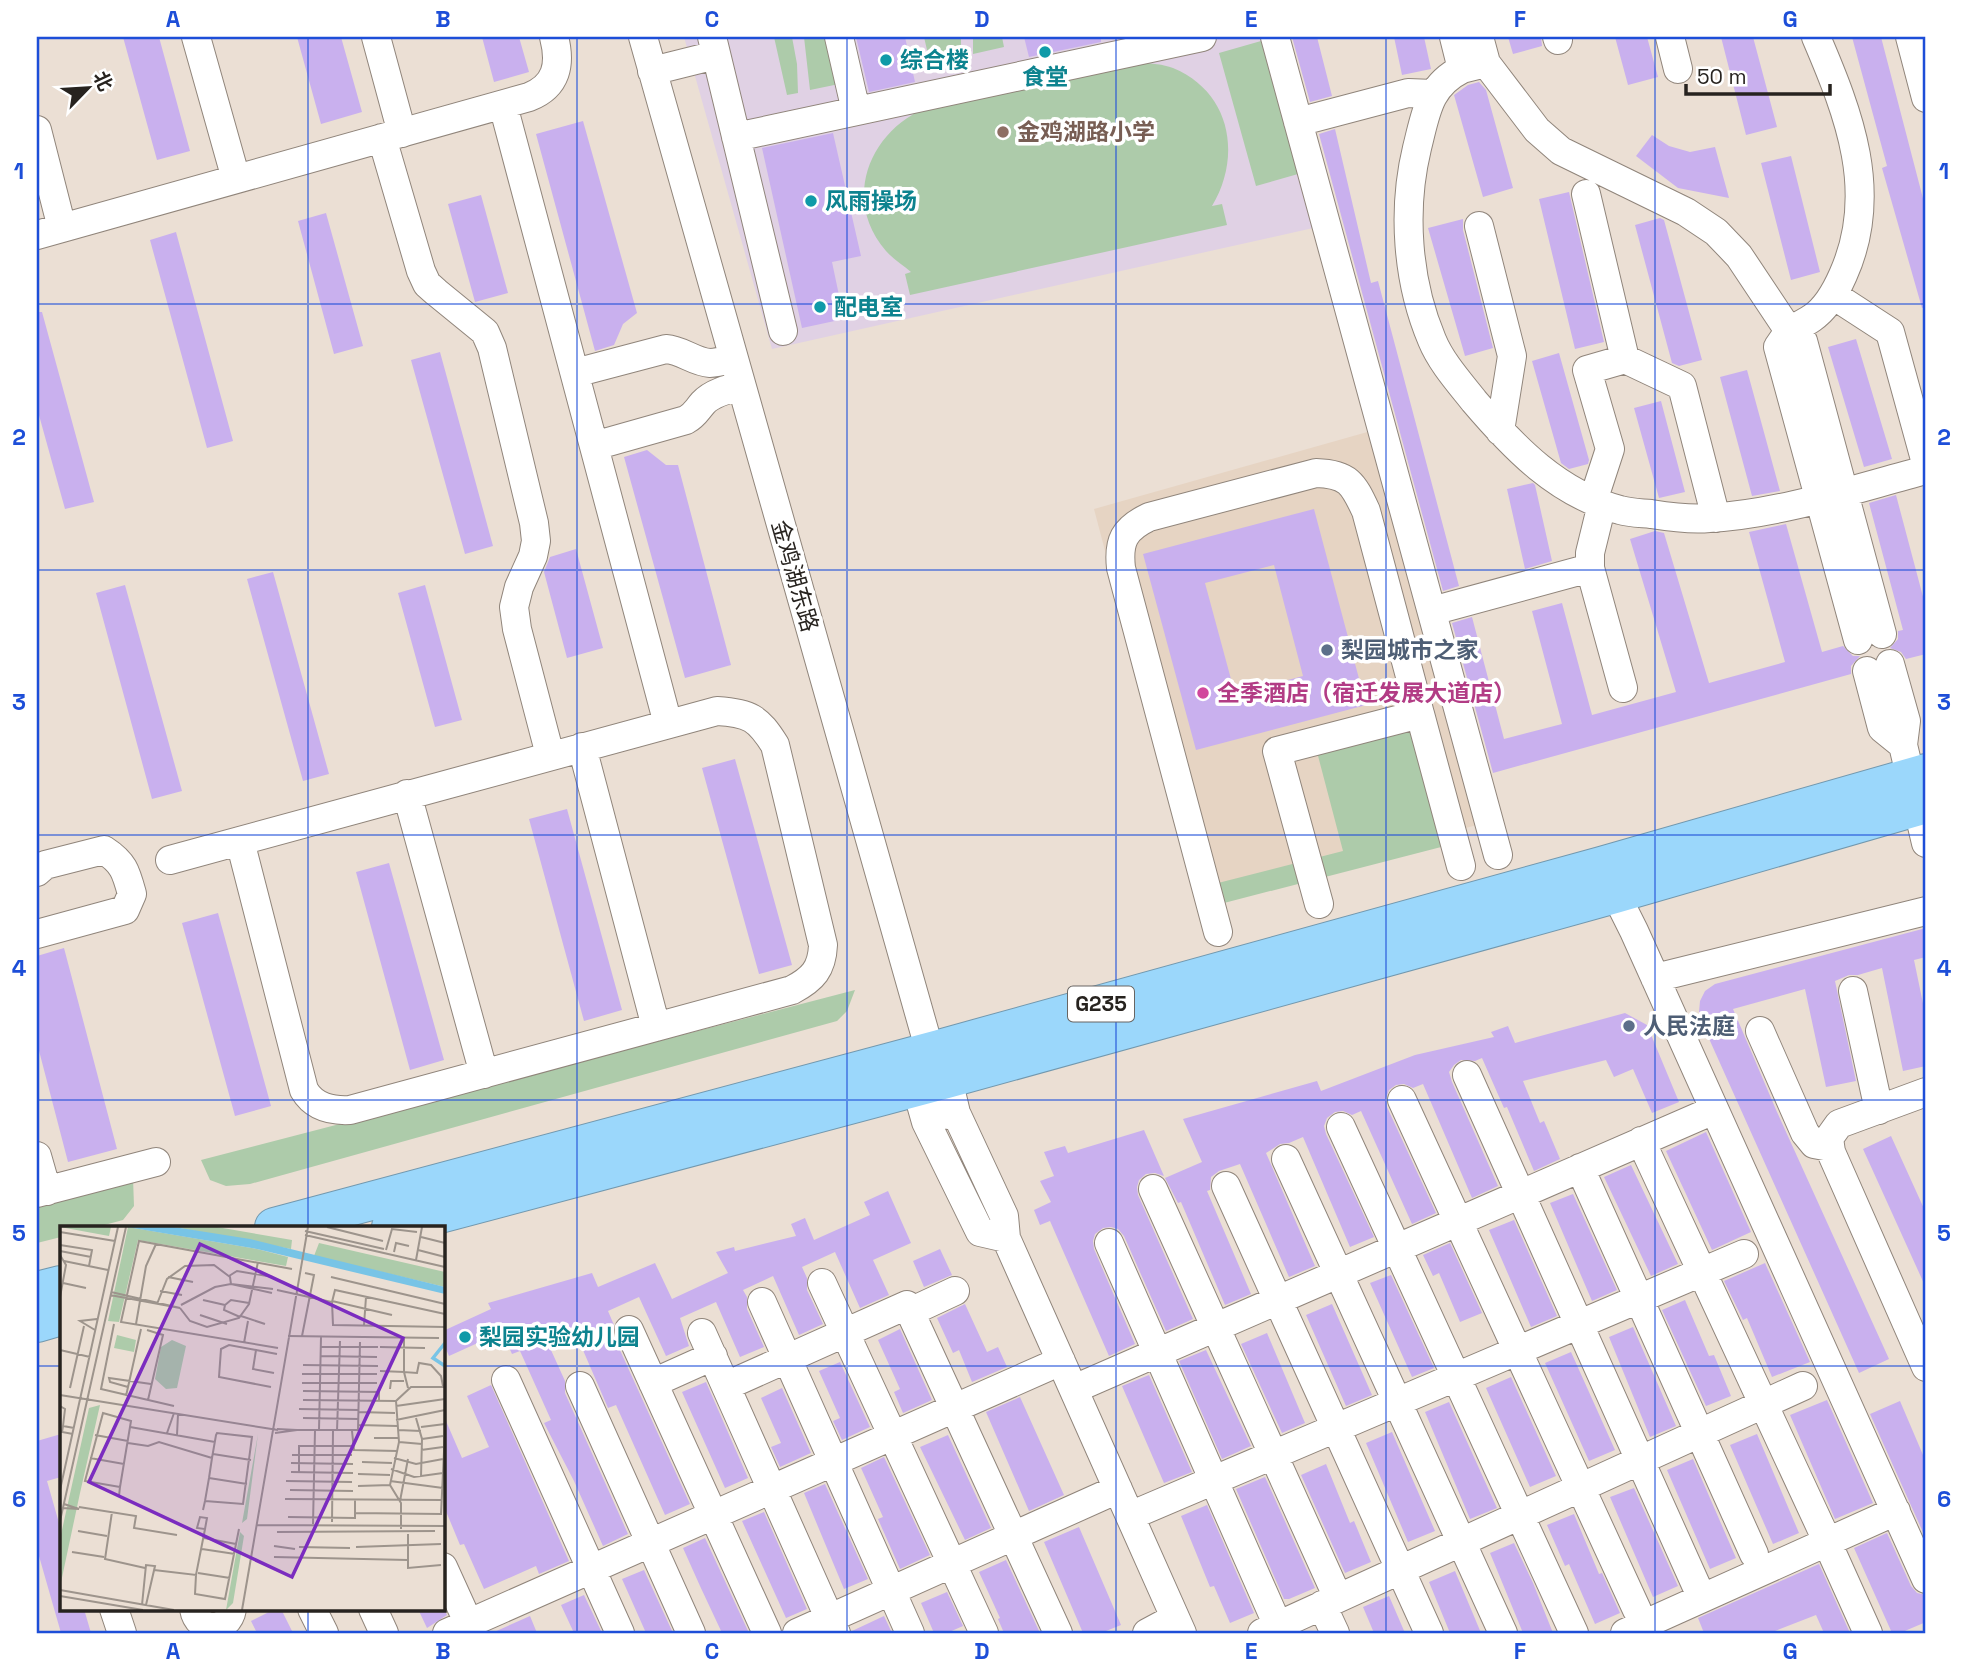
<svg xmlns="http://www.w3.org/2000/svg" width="1963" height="1670" viewBox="0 0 1963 1670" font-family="'Space Grotesk','Noto Sans SC',sans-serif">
  <rect width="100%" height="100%" fill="#ebdfd4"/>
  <path fill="#e6d4c3" d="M1378 429 1488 822 1197 900 1094 509Z"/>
  <path fill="#e0d1e4" d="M684 37H1269L1322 226 772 349Z"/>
  <path fill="#adcbaa" d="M774 37H792L797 64 798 93 787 95Z
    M804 37H834L844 83 810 90Z
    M924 37H961V57L930 63Z
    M973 37H1002L1004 47 973 54Z
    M1261 41 1298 174 1256 186 1219 53Z
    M1141 62C1151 64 1163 64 1173 68 1231 92 1242 156 1212 206L1222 204 1227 225 910 295 905 274 911 272C903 265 893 259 886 251 844 203 866 138 919 111Z
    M1414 727 1445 846 1224 903 1218 883 1343 851 1317 752Z
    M855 990 847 1011 837 1021 250 1184 226 1186 210 1180 201 1160Z
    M133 1178 134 1206 123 1220 97 1227H61V1237L37 1243V1203Z"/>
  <path fill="#c9b0ee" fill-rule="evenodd" d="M123 37H159L190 151 157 160Z
    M297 37H341L362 112 321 124Z
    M482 37H519L529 72 494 82Z
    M856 37H905L915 82 869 92Z
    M1024 37H1101V42L1029 57Z
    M1292 37H1317L1332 96 1310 102Z
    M1394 37H1424L1431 69 1402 75Z
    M1508 37H1541L1542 46 1513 54Z
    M1615 37H1647L1658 77 1628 85Z
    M1721 37H1753L1777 127 1746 135Z
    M1852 37H1881L1926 210V307L1922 308 1882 168 1887 166Z
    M1479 82 1486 90 1513 188 1483 197 1454 95 1468 85Z
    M583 121 637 313 623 324 614 345 595 351 536 134Z
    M1335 129 1371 283 1378 281 1459 586 1443 591 1319 134Z
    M833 133 861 256 832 262 844 319 802 328 762 148Z
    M1652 135 1669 146 1690 152 1715 147 1729 198 1678 188 1636 156Z
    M1791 156 1820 272 1791 280 1761 163Z
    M1569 192 1604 342 1575 349 1539 199Z
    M481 195 508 293 475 302 448 204Z
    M326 213 363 346 334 354 298 221Z
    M1660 218 1664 220 1702 360 1679 366 1672 363 1635 225Z
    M1463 219V230L1493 348 1465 356 1428 228Z
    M176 232 233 441 207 448 150 240Z
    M37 312H42L94 502 65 509 37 408Z
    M1856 339 1892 459 1864 467 1828 347Z
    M440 352 493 546 465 554 411 360Z
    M1559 353 1589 460 1588 464 1569 469 1561 463 1532 361Z
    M1747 370 1780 491 1752 496 1720 377Z
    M1661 401 1685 492 1659 498 1634 408Z
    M647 450 666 465H678L731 665 685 678 624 457Z
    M1533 483 1535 485 1552 561 1525 569 1507 489Z
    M1896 495 1926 608V654L1906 659 1901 652 1890 648 1898 639V631L1903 630 1869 503Z
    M1314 509 1366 705 1196 750 1143 554ZM1274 565 1303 676 1235 694 1205 583Z
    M1786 524 1822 652 1843 646 1853 656H1860L1851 666V674L1493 773 1452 623 1472 617 1504 739 1562 724 1532 611 1562 603 1592 715 1676 692 1630 539 1655 531 1664 533 1709 683 1785 662 1749 532Z
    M576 549 603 648 567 658 544 572 550 557Z
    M273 572 329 774 303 781 247 579Z
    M125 585 182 791 152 799 96 593Z
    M425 585 462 720 435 727 398 593Z
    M735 759 792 965 759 974 702 768Z
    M567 809 622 1010 584 1021 529 819Z
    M389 863 444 1060 410 1070 356 872Z
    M218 913 271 1106 235 1116 182 923Z
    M1926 928V957L1914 960 1926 1018V1066L1903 1071 1882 968 1858 975H1849L1835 981 1856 1081 1826 1087 1805 989 1733 1009 1777 1112 1889 1359 1859 1373 1702 1023 1699 1012 1700 1001 1705 991 1715 984Z
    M64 948 117 1149 68 1162 37 1043V956Z
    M1625 1013 1647 1025 1679 1102 1652 1113 1633 1069 1614 1077 1606 1060 1523 1081 1540 1123 1544 1121 1560 1159 1534 1171 1507 1107 1504 1108 1482 1058 1475 1061 1461 1060 1454 1065 1449 1072 1452 1082 1498 1186 1472 1198 1423 1084 1413 1088 1404 1084 1396 1085 1389 1090 1386 1098 1387 1107 1436 1213 1412 1224 1361 1111 1352 1115 1343 1111 1335 1112 1327 1118 1324 1126 1326 1134 1374 1237 1350 1247 1303 1137 1289 1143 1280 1144 1266 1153 1315 1266 1289 1277 1240 1164 1219 1171 1211 1177 1210 1190 1207 1191 1251 1294 1225 1305 1181 1202 1178 1203 1165 1178 1202 1162 1183 1119 1317 1081 1321 1091 1415 1055 1494 1037 1491 1032 1508 1026 1515 1043Z
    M1144 1130 1164 1176 1155 1173 1146 1174 1139 1180 1137 1187 1138 1195 1193 1319 1166 1331 1124 1236 1118 1229 1111 1227 1103 1228 1095 1234 1093 1241 1094 1249 1135 1344 1109 1356 1050 1221 1040 1225 1034 1210 1051 1202 1040 1181 1054 1176 1044 1152 1065 1146 1068 1153Z
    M1706 1132 1751 1232 1712 1250 1666 1151Z
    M1891 1136 1926 1213V1288L1863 1149Z
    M1631 1165 1678 1264 1651 1276 1604 1177Z
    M888 1191 911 1243 873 1260 889 1295 860 1308 835 1252 802 1267 807 1278V1290L823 1324 799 1335 773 1276 743 1290 747 1297V1309L764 1347 740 1357 716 1302 680 1318 689 1346 666 1356 639 1297 608 1311 614 1325V1337L690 1504 665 1515 616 1405 608 1408 573 1327 546 1339 565 1381V1393L628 1534 603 1546 574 1481 544 1423 551 1420 520 1351 512 1354 502 1332 449 1356 443 1342V1331L491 1309 488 1303 592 1273 598 1287 655 1263 672 1299 728 1273 716 1252 734 1247 735 1251 796 1236 791 1224 805 1218 814 1240 870 1215 864 1202Z
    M1573 1194 1617 1290 1592 1301 1550 1203Z
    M1514 1220 1557 1316 1531 1327 1489 1230Z
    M1450 1243 1482 1313 1460 1322 1439 1273 1433 1276 1423 1255Z
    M940 1249 952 1275 924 1287 913 1261Z
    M1765 1263 1810 1362 1772 1377 1747 1318 1743 1320 1724 1281Z
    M1391 1275 1434 1368 1412 1377 1370 1283Z
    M1685 1300 1709 1356 1714 1355 1731 1396 1706 1406 1662 1310Z
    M965 1304 987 1352 998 1347 1007 1367 972 1382 959 1350 953 1353 937 1318Z
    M1332 1304 1372 1395 1346 1406 1306 1315Z
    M1633 1327 1676 1426 1650 1437 1609 1337Z
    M900 1329 932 1400 903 1413 894 1392 900 1389 878 1340Z
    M1267 1333 1305 1423 1282 1433 1241 1344Z
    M1206 1350 1251 1446 1222 1459 1179 1361Z
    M1571 1352 1615 1450 1589 1461 1545 1363Z
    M840 1362 870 1427 842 1440 833 1421 840 1418 819 1371Z
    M1149 1375 1192 1472 1164 1483 1122 1386Z
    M1511 1377 1556 1476 1530 1487 1486 1388Z
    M706 1382 748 1478 725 1488 682 1392Z
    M491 1385 569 1561 539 1574 536 1566 484 1589 464 1544 460 1545 443 1504V1414L462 1458 489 1447 467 1396Z
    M782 1388 811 1453 780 1467 771 1447 781 1443 761 1398Z
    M1020 1397 1064 1495 1029 1511 986 1412Z
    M1827 1400 1873 1503 1835 1519 1790 1415Z
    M1900 1401 1926 1462V1539L1870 1414Z
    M1449 1402 1497 1508 1470 1519 1425 1412Z
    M1392 1432 1435 1531 1408 1542 1366 1443Z
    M61 1434V1477L47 1481 61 1530V1609H84L91 1633H61L37 1549V1441Z
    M1757 1434 1799 1533 1773 1544 1730 1445Z
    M948 1435 991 1528 965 1540 920 1447Z
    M884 1457 930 1555 900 1569 878 1519 883 1517 861 1468Z
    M1693 1459 1736 1558 1710 1569 1667 1470Z
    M1326 1464 1350 1523 1354 1521 1371 1562 1345 1573 1301 1475Z
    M1265 1477 1315 1588 1289 1599H1284L1236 1489Z
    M825 1484 868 1579 844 1589 804 1493Z
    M1634 1488 1678 1586 1653 1597 1610 1497Z
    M1207 1505 1254 1613 1230 1623 1214 1586 1210 1587 1181 1516Z
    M764 1512 807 1609 786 1618 742 1521Z
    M1574 1514 1599 1574 1602 1573 1620 1613 1595 1624 1569 1564 1565 1566 1547 1525Z
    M1079 1527 1121 1625 1101 1633H1083L1044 1542Z
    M1887 1533 1911 1586 1917 1593 1926 1595V1622L1900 1633H1892L1854 1548Z
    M705 1538 749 1633H722L700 1586 683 1548Z
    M1514 1543 1533 1583 1553 1633H1523L1490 1553Z
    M1006 1560 1040 1633H1004L998 1619 1000 1618 979 1572Z
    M1819 1564 1850 1633H1824L1816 1615 1770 1633H1704L1698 1618Z
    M644 1570 673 1633H646L622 1579Z
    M1455 1571 1481 1633H1450L1429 1582Z
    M947 1592 963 1626 947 1633H934L921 1603Z
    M584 1595 602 1633H574L561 1605Z
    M1389 1596 1405 1633H1374L1363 1607Z
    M275 1609H281L293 1633H257L251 1621Z
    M418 1609H444L447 1615 427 1628Z
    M530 1616 537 1633H492Z
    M884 1616 892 1633H852V1631Z"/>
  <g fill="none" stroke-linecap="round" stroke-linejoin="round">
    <g stroke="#90857b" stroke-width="30">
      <path id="minor" d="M196 37 236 179
        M376 37 402 133
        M643 37 948 1115
        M712 37 783 331
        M839 37 856 111
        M1275 37 1498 855
        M1454 37 1462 69 1486 63 1479 37
        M1557 37 1558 40
        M1670 37 1678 69
        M1910 37 1926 98
        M1486 63 1537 130 1561 151 1686 212 1716 232 1739 256 1789 331C1796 327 1805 323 1812 318 1827 308 1836 291 1843 275 1880 193 1849 114 1816 37
        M1462 69C1428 86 1426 113 1417 148 1402 210 1407 281 1432 340 1441 362 1459 382 1474 401 1514 448 1558 494 1620 510 1630 513 1641 513 1651 514 1670 517 1691 520 1709 518 1781 514 1857 488 1926 470
        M652 71 716 55
        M503 105 668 724
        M1298 122 1408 93 1433 94
        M37 130 62 228
        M736 137 1202 37
        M382 138 421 271 427 284 436 292 485 332 492 348 534 523 536 541 533 556 519 587 514 607 517 629 550 755
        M1586 194 1625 359
        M1479 226 1512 356 1500 431
        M37 235 529 97C557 86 561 64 554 37
        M1833 295 1890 332 1926 463
        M575 373 666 349C682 350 694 362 710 363 718 363 726 360 733 358
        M594 446 686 420C695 415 696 411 703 403 712 393 728 389 741 386
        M1593 501 1610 449 1587 370 1625 359 1682 386 1716 518
        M1602 504 1590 553V568L1623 688
        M1432 611 1590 568
        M1858 640 1778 347 1789 331 1803 341 1882 634
        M1890 664 1906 721 1903 745 1926 843
        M1867 671 1882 728 1903 745
        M1420 714 1461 866
        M582 747 656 1027
        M407 794 484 1074
        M170 860C352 810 535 761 717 711 750 713 758 718 775 745L823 945C822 969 813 979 792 990L350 1110C331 1111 314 1107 304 1090L240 841
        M37 872 45 865 104 850C124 863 126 872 132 894L125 910 37 934
        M1607 877 1634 931 1926 1579
        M1218 932 1121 568C1118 541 1124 529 1149 517L1316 473C1348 474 1353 483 1366 511L1420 714 1277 751 1319 904
        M1655 978 1926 911
        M1853 991 1879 1110
        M1760 1031 1805 1133 1814 1144 1830 1147
        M911 1069 926 1122 980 1232 1006 1238 1004 1216 956 1113 951 1092
        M1467 1075 1696 1585
        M1926 1092 1839 1124 1829 1138 1831 1152 1926 1367
        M1402 1100 1637 1610
        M1341 1127 1574 1633
        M1641 1141 1822 1530
        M37 1156 47 1191
        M1286 1159 1503 1633
        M1580 1168 1754 1554
        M1226 1186 1429 1633
        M1153 1189 1338 1598
        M37 1193 156 1162
        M1006 1238 1182 1633
        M1109 1243 1278 1626
        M822 1283 984 1633
        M762 1302 910 1633
        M910 1312 955 1291
        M629 1330 767 1633
        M702 1333 836 1633
        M506 1380 620 1633
        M653 1383 713 1356
        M580 1386 691 1633
        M726 1386 907 1305 1058 1633
        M1074 1389 1714 1110
        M1130 1516 1744 1254
        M1827 1542 1868 1633
        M443 1567 473 1633
        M1322 1605 1335 1633
        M114 1609 122 1633
        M194 1609C198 1633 228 1633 232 1609
        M312 1609 324 1633
        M373 1609 384 1633
        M447 1633 1061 1361
        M797 1633 1118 1489
        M1147 1633 1175 1618
        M1262 1633 1803 1386
        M1625 1633 1896 1511"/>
    </g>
    <g stroke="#7298ae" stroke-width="40">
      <path id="highway" d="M274 1227 939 1049 1601 866 1926 773
        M391 1227 947 1079 1615 894 1926 804
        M37 1291 61 1285
        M37 1323 61 1316"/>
    </g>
    <use href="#minor" stroke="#fff" stroke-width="28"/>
    <use href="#highway" stroke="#9bd7fb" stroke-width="38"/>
  </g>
  <path fill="none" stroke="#1d4ed8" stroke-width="2" stroke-opacity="0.55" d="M308 37V1227M577 37V1633M847 37V1633M1116 37V1633M1386 37V1633M1655 37V1633M37 304H1926M37 570H1926M37 835H1926M37 1100H1926M37 1366H61M443 1366H1926M308 1609V1633"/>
  <g fill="#0f9aa8" stroke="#fff" stroke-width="2.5">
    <circle cx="1045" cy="52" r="7"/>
    <circle cx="886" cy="60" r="7"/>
    <circle cx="811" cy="201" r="7"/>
    <circle cx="820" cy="307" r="7"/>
    <circle cx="465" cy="1337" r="7"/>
  </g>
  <circle fill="#8d6e63" stroke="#fff" stroke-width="2.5" cx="1003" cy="132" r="7"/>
  <g fill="#5c6f8a" stroke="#fff" stroke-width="2.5">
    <circle cx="1327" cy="650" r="7"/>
    <circle cx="1629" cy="1026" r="7"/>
  </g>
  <circle fill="#d1479c" stroke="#fff" stroke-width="2.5" cx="1203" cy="693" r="7"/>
  <g text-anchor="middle" stroke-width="7" stroke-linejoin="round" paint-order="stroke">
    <rect fill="#fff" stroke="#686562" stroke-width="2" x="1068" y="986.5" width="66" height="35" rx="5"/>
    <g font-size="21" font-weight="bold" fill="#27231f">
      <text x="1101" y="1011">G235</text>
    </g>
    <g font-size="23" font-weight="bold" fill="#0d838f" stroke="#fff" text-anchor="start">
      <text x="900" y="68">综合楼</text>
      <text x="1045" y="85" text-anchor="middle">食堂</text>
      <text x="825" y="209">风雨操场</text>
      <text x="834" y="315">配电室</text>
      <text x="479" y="1345">梨园实验幼儿园</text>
    </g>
    <g font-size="23" font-weight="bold" fill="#785e54" stroke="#fff" text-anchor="start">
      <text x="1017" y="140">金鸡湖路小学</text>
    </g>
    <g font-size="23" fill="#27231f" stroke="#fff">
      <text transform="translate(795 576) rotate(74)" y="8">金鸡湖东路</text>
    </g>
    <g font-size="23" font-weight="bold" fill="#4e5e75" stroke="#fff" text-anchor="start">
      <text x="1341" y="658">梨园城市之家</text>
      <text x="1643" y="1034">人民法庭</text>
    </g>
    <g font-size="23" font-weight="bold" fill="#b23c85" stroke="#fff" text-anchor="start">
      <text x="1217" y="701">全季酒店（宿迁发展大道店）</text>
    </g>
  </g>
  <g transform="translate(60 1226)">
    <rect width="385" height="385" fill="#ebdfd4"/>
    <path d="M0 1H51L49 10ZM68 1 197 23 228 31 226 40 78 14 59 96 48 95ZM114 1H157L232 14 231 23ZM259 17 385 46V61L254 30ZM57 109 76 114 74 126 54 122ZM112 114 126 120 117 162 106 163 95 153 101 121ZM40 179 20 267 0 361V313L29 182ZM198 208 187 293 182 297ZM180 306 184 310 173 377 166 384Z" fill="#adcbaa"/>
    <path d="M67 1H114L190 13 385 61V68L197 23Z" fill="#78c4e6"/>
    <path fill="none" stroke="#78c4e6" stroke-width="3.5" d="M385 117 373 132 385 140"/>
    <path fill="none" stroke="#9d948c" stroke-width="2" d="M267 1 323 15M245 5 324 23M0 6 55 15M245 9 385 41M361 11 385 17M0 19 32 24 29 40M326 24 332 3 357 6M358 24 385 31M0 25 31 31M334 26 336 17 349 20M0 29 6 39 0 71M356 34 362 1M4 35 48 44M169 50 177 45 213 51M108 51 133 56M271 51 385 78M3 57 26 62M217 64 272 76 273 99 385 101M100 65 122 69M212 67 171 58 213 63M50 69 120 82 51 66M143 74 165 79M272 75 332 89M272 76 275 64 385 88M97 78 107 53 125 40 154 39 170 51 171 58 155 61 121 79M120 82 130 95 147 101 179 92 189 78 198 36M140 89 167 98M181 90 205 98M180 91 164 84 165 79 171 74 189 77M54 98 41 163 114 180M76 98 86 40 96 18M304 99 306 71M35 104 20 95 37 93M87 104 103 109 88 174M228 110 379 112M242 110 254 49 245 47M184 117 188 95M261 121H318M320 121 365 122M218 122 61 96 79 15 232 43M0 124 30 131M196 124 217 128M261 130 317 131M243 139 318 140M320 145 344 146V112M242 148H317M242 157H317M68 161 50 156 49 152 91 158M211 161 159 151 161 123 169 119 196 124 193 143 214 147M10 162 24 100M348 162 344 146 357 147 359 137 371 139 381 150 383 160M330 163 331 155H344M243 165 319 166V175M0 169 218 204M66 170 81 103M243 174 336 175M0 180 5 183 3 200M336 180 385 173M239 183 299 184M299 186 335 187M243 192 299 193M356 192 362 213 361 251M336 194 385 184M299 199 337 200M70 201 155 216M361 201 385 198M237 204H298L300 116M259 204 261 111M338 204 361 205M277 205 280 115M292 205 294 224 337 225M107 207 114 187M215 207 237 204 217 203M13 208 2 206 3 200 14 202M35 209 68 215M117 209 118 188M314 212H339M362 213 383 210M339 216 362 218M68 217 88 220 99 216 152 232M361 224 383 221M153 228 191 234M232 229H292M30 232 64 238M334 232 356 238 383 233M302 236 332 237M231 237 293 238M331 243 354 251 383 247M231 246 293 247M239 246V220H293M298 248 330 249M149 252 187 258M226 255 292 256M330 255 383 262M298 260 330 259M0 264 58 1M230 264 293 265M59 270 60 261 71 195 43 187 25 255 60 261M225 273 382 274M295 274V287L381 288 385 205M340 275 348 233M19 281 76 290 74 302 117 309M3 282 19 283 4 278M143 284 145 275 149 252 152 232 156 209 157 207 192 211 183 278 145 275M52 286 45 333 85 342M228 291 295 292V287M0 295 66 1M272 296 273 205M253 298 255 204M197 299 385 300M341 303V277L330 259 339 216 336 175 351 161H385M18 305 47 310M217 306 375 305M348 308V342L381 339M144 312 176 318M214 320 235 323M239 321 290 322M296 321 381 318M142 323 175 328M12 326 44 331M214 331 348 334M94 344 136 349 145 303 137 302 140 291 147 292 145 303M138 347 170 352M136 349 135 368 165 373 179 303M0 364 114 384M0 370 83 384M82 379 86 339 95 340 86 379M182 384 248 1"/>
    <path fill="#7b2cbf" fill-opacity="0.15" stroke="#7b2cbf" stroke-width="3.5" d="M140 18 343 112 232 351 29 256Z"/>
    <rect width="385" height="385" fill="none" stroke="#27231f" stroke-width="3.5"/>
  </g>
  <rect width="1963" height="1670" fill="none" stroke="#ffffff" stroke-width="77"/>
  <g transform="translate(88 88) rotate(65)" stroke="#ffffff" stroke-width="5" paint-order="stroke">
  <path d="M0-5L12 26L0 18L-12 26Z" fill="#27231f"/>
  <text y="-10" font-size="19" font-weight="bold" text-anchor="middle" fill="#27231f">北</text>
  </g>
  <path d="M1686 84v10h144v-10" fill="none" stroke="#27231f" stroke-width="3.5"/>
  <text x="1697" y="84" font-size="21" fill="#27231f" stroke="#ffffff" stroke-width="5" paint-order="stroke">50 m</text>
  <rect x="38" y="38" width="1886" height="1594" fill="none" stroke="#1d4ed8" stroke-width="2.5"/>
  <g font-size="23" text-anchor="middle" font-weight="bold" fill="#1d4ed8">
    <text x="173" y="27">A</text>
    <text x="443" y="27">B</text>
    <text x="712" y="27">C</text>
    <text x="982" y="27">D</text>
    <text x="1251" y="27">E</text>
    <text x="1520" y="27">F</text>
    <text x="1790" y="27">G</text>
    <text x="19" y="179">1</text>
    <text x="1944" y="179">1</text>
    <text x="19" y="445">2</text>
    <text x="1944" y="445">2</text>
    <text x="19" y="710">3</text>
    <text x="1944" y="710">3</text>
    <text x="19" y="976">4</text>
    <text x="1944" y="976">4</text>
    <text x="19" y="1241">5</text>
    <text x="1944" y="1241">5</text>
    <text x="19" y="1507">6</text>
    <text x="1944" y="1507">6</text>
    <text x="173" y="1659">A</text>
    <text x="443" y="1659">B</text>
    <text x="712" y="1659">C</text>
    <text x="982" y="1659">D</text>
    <text x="1251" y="1659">E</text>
    <text x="1520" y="1659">F</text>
    <text x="1790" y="1659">G</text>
  </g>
</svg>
